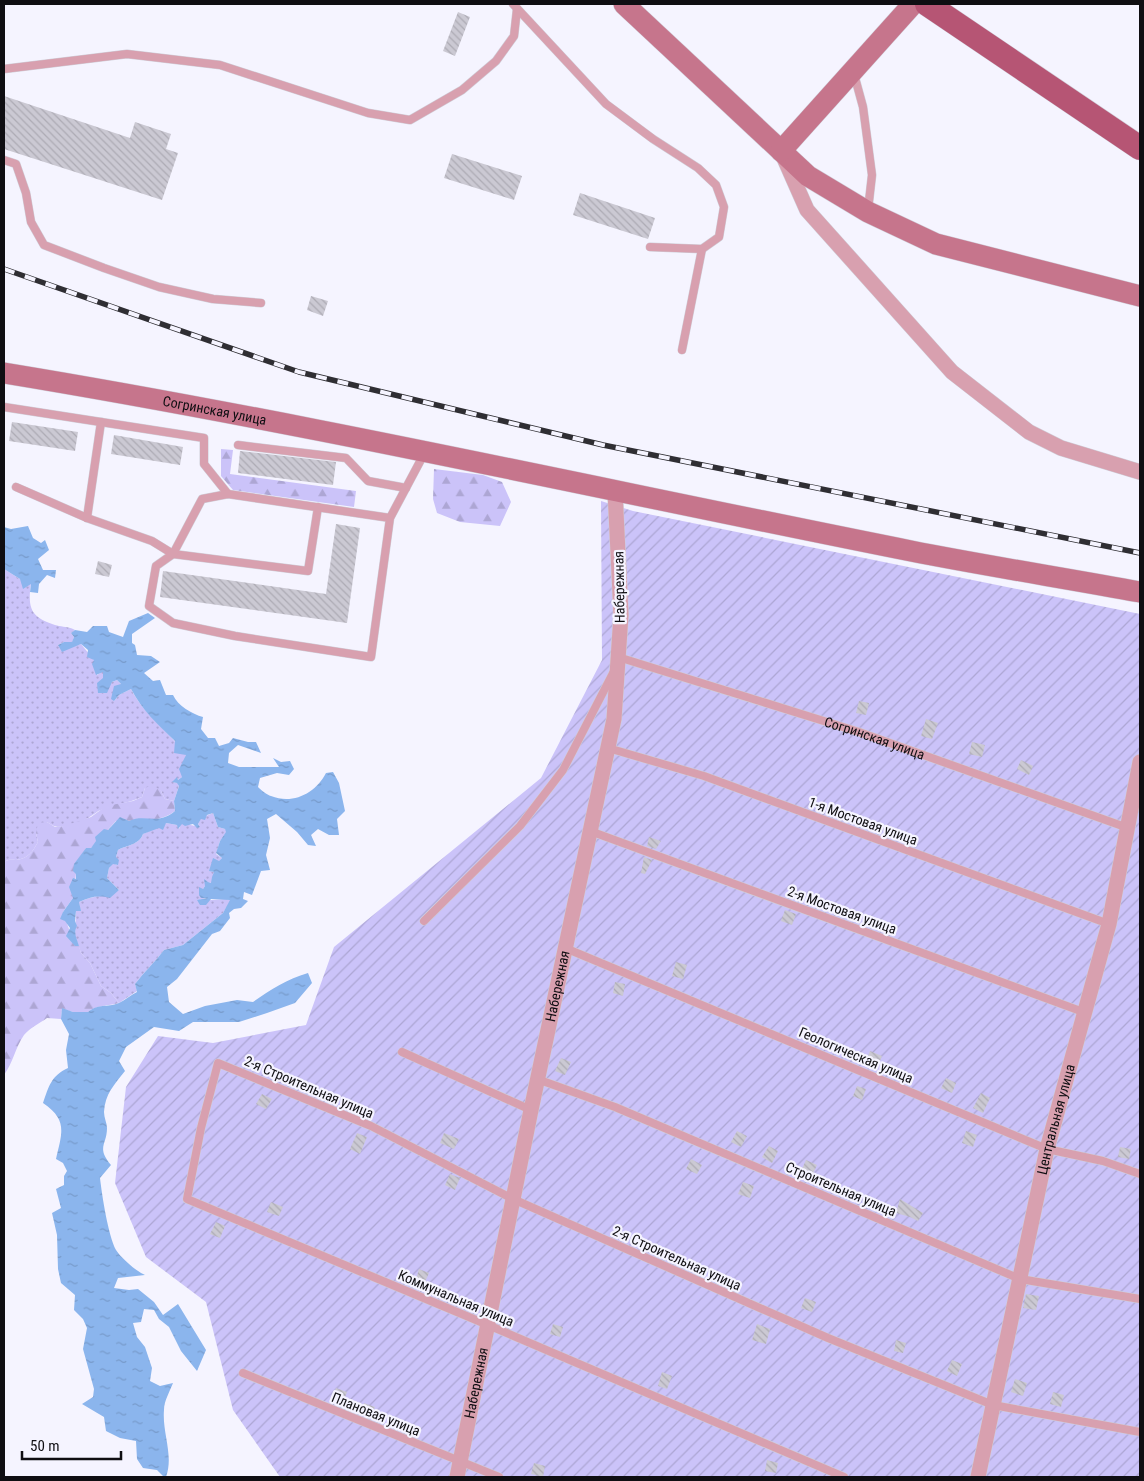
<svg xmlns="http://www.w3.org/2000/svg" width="1144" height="1481" viewBox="0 0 1144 1481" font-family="'Roboto Condensed',sans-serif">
  <defs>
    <pattern id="grass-dots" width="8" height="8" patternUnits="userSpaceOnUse" patternTransform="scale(1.25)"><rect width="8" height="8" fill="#cbc3f9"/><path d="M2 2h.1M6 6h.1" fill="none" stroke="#ada6d4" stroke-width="1.8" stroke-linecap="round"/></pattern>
    <pattern id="forest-firs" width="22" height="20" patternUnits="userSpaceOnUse" patternTransform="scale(1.25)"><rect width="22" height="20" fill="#cbc3f9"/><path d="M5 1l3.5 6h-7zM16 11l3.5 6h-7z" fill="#ada6d4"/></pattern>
    <pattern id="garden-furrows" width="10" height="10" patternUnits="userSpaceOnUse" patternTransform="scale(1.25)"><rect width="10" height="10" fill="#cbc3f9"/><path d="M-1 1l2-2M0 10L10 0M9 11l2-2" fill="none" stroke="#ada6d4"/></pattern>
    <pattern id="water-ripples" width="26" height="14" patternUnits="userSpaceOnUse" patternTransform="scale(1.25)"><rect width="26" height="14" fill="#8bb5ed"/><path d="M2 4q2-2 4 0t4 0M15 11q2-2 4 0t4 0" fill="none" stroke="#779aca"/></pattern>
    <pattern id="building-back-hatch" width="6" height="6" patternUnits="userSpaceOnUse" patternTransform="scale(1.25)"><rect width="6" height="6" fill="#cbc9d3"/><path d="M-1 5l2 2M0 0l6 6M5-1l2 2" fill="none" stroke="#adabb4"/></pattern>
  </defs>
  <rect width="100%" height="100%" fill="#f5f4ff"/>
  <path fill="url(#grass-dots)" d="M4 569 20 579 31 583C27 611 32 618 59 626 65 627 70 627 75 630L71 633 74 637 72 643 64 642 58 645 74 646 81 644 94 660 97 675 103 671V678L112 682 117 680 121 684 114 701 119 695 131 689C144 715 169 731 186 755L182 777 178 780 177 778 173 782 178 783 179 786 174 801 165 799 161 791 145 788 142 797C129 803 115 804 101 810 97 811 95 814 91 816 83 822 63 829 54 826 51 825 49 823 47 822L36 833 38 842C33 851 28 859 16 860 11 860 9 859 4 862Z
    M213 813 218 827 225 829 227 832 220 841 216 854 222 858 211 871 214 872 212 883 205 882V886L203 889 205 897H208L197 901 226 899 231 900 223 913 183 945 164 950C155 962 144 972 135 984L137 991 119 1003 111 993 101 986 90 963 81 953 75 936 76 911H80L79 902C92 896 106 895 119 890L107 878 109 868 113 863 117 865 116 857 118 850C127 845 139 845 143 834L166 823 177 825 179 829 181 823 200 827 198 824 201 818Z"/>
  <path fill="url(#forest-firs)" d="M221 449 233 450 230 474 356 491 354 507 233 490 221 476Z
    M434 469 483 475 502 482 511 502 500 526 460 522 437 513 433 499Z
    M153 785 161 791 165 799 174 801 175 811C159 824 135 820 116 821L91 848H86L76 874 73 898 63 912 75 946H79L81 953 90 963 101 986 111 993 119 1003C108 1006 97 1005 88 1012H73L62 1009 61 1019 47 1018C40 1023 30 1028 24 1035 15 1048 13 1063 4 1075V862C9 859 11 860 16 860 28 859 33 851 38 842L36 833 38 823 47 822 55 827 64 826 91 817 106 806 133 801 142 797 145 788Z"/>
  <path fill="url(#garden-furrows)" d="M601 501 633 511 1140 614V1477H280L233 1410 206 1302 146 1257 115 1183 126 1087 158 1036 213 1043 306 1025 334 947 541 778 602 660Z"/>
  <path fill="url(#water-ripples)" d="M28 526 33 538 41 543 45 540 49 550 38 559 43 570H56L55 578 47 575 39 584 38 593 30 592 31 584 23 589 20 579 4 569V527L11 529Z
    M148 613 155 618 132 634V643L135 645 137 655 151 656 160 662 144 673 153 681 160 680 166 695H173C178 706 192 714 203 717L201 729 208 738H215L219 746 229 743 233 738 248 742H256L261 753 238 745 229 753 228 763 239 767H279L273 758 281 762 290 761 294 769 289 775 277 773 260 778 258 787C261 790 267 795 271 796 293 805 316 793 326 773L333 772 339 783 345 811 337 819 339 835H329L318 829 311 835 316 846 308 845 297 832 276 814 267 819 270 838 266 855 270 870 261 871 252 895 244 892 243 899 248 901 241 908 234 909 229 913 230 918 220 931 212 934 177 979 167 987 169 1002 183 1014 205 1006 237 1000 253 1002C270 990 287 979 308 973L312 983 295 1003 267 1013 239 1022H193L179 1031 154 1027 126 1047 119 1061 125 1071C114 1085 105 1094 104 1112 104 1118 107 1123 107 1128 107 1145 96 1147 111 1165L100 1178C102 1195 108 1235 116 1250 121 1258 136 1271 145 1275L118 1278 114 1288 129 1290 138 1289 154 1302 163 1315 178 1304 206 1350 197 1371 181 1351 169 1327 159 1319 154 1310 144 1309 141 1322 133 1323 137 1337 145 1347 152 1368 150 1381 160 1386 173 1383C170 1391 164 1401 164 1410 162 1433 174 1455 166 1477H162L163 1476 157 1470 143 1468 137 1459 136 1441 120 1438 106 1431 104 1417 82 1404 93 1397 94 1389 83 1349 87 1328 83 1319 74 1310 75 1295 61 1283 58 1269 57 1235 52 1213 61 1208 56 1189 64 1185V1176L67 1171 63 1163 56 1159C62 1133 68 1120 43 1103 49 1086 51 1076 68 1068L66 1050 69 1034 61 1019 62 1008 73 1012H88C99 1003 106 1008 119 1003 125 1000 131 995 137 992L135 984C144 972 155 962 164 950L183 945 223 913 230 900 211 899 206 905H200L197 900 207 898H201L199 895V887L203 889 205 886 204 879 208 882 211 883 212 877 214 872 209 871 213 858 219 861 222 858 216 853 220 841 226 832 225 829 218 827 213 813 207 815 205 820 201 819 198 824 200 827 197 828 193 824 185 826 182 824 178 829 177 825 166 823 163 830 159 828 143 834C139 845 127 845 118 850L116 857 119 860 118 865 113 864 109 868 107 878 119 890 110 898C98 895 90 897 79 902L81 911H76L75 921 77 926C73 933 77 939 79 946H75L66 936 70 928 65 921 60 919 63 912 73 898 69 887 73 878 76 879V874L73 871 74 864 86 848H91L96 841 95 837 104 829 108 830 120 817 129 821C145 813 157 826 175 811L174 801 179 786 177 783 172 782 177 777 178 780 182 777 179 769 186 755 174 753 175 741C158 725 142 710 131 689L119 695 114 701 111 699 114 686 121 684 117 680 112 682 107 693H98L97 683 103 678V672L96 675 92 664 94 660 87 657 88 650 81 644 62 652 58 645 64 642H72L74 637 71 633 75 630 87 632 93 626H107L109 632 123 637 129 621Z"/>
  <path fill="url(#building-back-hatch)" d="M458 12 470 17 455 56 443 51Z
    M4 96 130 138 135 122 171 134 166 149 178 153 162 200 4 149Z
    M452 154 522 176 514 200 444 178Z
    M580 193 655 218 648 239 573 215Z
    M311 296 328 301 323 316 307 310Z
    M12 422 78 432 75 451 9 441Z
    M114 435 183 447 180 465 111 454Z
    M240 451 336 462 333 485 238 473Z
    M336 524 360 528 347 623 160 597 163 571 326 594Z
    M98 561 112 565 109 577 95 574Z
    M859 701 869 703 866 715 856 713Z
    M926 719 938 723 932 739 921 736Z
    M972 742 985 745 982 757 969 754Z
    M1021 760 1033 766 1029 775 1017 769Z
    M649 837 661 841 656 849 647 846Z
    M644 857 652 860 645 874 641 873Z
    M785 910 796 914 792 925 781 921Z
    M676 962 687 965 683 979 672 976Z
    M615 982 625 984 623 996 613 993Z
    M870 1051 882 1056 878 1066 866 1061Z
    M561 1058 571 1062 565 1075 555 1071Z
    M946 1078 956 1083 952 1093 941 1088Z
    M857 1086 866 1089 862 1100 853 1096Z
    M981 1093 990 1098 983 1113 973 1108Z
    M262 1094 272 1099 266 1109 256 1104Z
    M737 1131 747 1136 741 1147 731 1142Z
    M966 1131 977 1135 973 1147 962 1143Z
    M357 1133 367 1137 360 1154 350 1149Z
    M444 1133 459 1139 454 1149 440 1143Z
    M769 1146 778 1151 772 1163 762 1157Z
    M1120 1147 1131 1149 1129 1159 1118 1157Z
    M691 1159 702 1165 697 1174 686 1169Z
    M806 1160 817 1165 812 1176 801 1171Z
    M450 1174 460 1178 455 1190 445 1185Z
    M743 1182 754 1186 750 1198 738 1194Z
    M900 1199 923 1213 918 1221 910 1217 896 1213Z
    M271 1202 283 1207 279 1216 267 1212Z
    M216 1222 225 1226 220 1238 210 1234Z
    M419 1269 429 1273 425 1282 416 1279Z
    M1026 1294 1039 1296 1036 1310 1023 1308Z
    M805 1298 816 1302 812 1312 801 1308Z
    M553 1324 563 1327 560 1337 550 1334Z
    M757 1324 770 1329 766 1344 752 1340Z
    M896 1340 906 1343 903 1353 894 1351Z
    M952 1360 962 1364 957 1376 947 1371Z
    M662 1372 672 1376 667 1389 658 1386Z
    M1015 1379 1027 1383 1023 1396 1011 1392Z
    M336 1388 347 1392 343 1402 332 1398Z
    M1053 1392 1064 1395 1061 1407 1050 1404Z
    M364 1403 375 1407 370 1418 360 1414Z
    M767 1460 778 1463 776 1473 765 1471Z
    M534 1463 545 1466 543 1477 531 1474Z"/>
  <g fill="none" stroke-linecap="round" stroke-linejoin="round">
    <g stroke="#d0cfd9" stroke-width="9">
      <g id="lane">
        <path d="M513 4 606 104 653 139 698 168 716 185 724 207 719 237 702 249 650 247"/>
        <path d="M4 69 127 54 220 65 368 113 410 120 462 90 496 61 514 36 517 9"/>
        <path d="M854 74 863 107 872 175 868 210"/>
        <path d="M4 160 16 164 26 193 31 222 44 245 104 268 159 287 213 299 261 303"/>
        <path d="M682 350 702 249"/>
        <path d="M4 407 204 438V464L228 494"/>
        <path d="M238 445 346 458 368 481 406 488"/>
        <path d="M16 487 87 518 152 541 173 554 308 571 318 507"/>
        <path d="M87 518 101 422"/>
        <path d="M390 518 228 494 202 499 173 554 156 566 149 606 173 623 235 636 371 657 390 518 424 454"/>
        <path id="s1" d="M618 657 859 732 1128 828"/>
        <path d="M608 748 704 776 1109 924"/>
        <path d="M590 831 1086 1013"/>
        <path d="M424 921 520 826 563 770 613 673"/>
        <path d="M565 948 1047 1149 1103 1161 1140 1174"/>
        <path d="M402 1052 531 1110"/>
        <path d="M537 1079 615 1107 1020 1279 1140 1299"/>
        <path d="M243 1373 499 1477"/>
        <path d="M844 1477 488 1325 187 1199 201 1128 218 1063 371 1126 513 1199 828 1338 993 1405 1140 1432"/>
      </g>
    </g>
    <g stroke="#d0cfd9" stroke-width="16">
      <g id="street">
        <path d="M784 158 807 210 952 372 1029 432 1061 448 1140 472"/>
        <path id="s2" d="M457 1477 531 1110 614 719 621 615 615 491"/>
        <path id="s3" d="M978 1477 1047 1149 1109 924 1140 762"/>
      </g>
    </g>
    <g stroke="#d0cfd9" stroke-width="22">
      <g id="secondary">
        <path d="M624 4 808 176 868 212 936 244 1140 296"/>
        <path d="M781 151 913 4"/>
        <path id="s4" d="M4 373C308 423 609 491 911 551 987 566 1064 578 1140 592"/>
      </g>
    </g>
    <g stroke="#d0cfd9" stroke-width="25">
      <path id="primary" d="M927 4 1140 148"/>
    </g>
    <use href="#lane" stroke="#d8a0af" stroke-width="8"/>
    <use href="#street" stroke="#d8a0af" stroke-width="15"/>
    <use href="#secondary" stroke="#c6758c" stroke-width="21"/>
    <use href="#primary" stroke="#b65574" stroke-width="24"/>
    <g stroke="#2f2e33" stroke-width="5.5">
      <path id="rail" d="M4 269 299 372 603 445 1140 553"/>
    </g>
    <use href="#rail" stroke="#f5f4ff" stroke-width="4" stroke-dasharray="11" stroke-linecap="butt"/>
  </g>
  <g text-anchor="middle" stroke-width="4.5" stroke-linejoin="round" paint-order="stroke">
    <g font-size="14" fill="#0f0e12" stroke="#f5f4ff">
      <text dy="5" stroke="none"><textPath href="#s4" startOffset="214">Согринская улица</textPath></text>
      <text transform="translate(619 587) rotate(-91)" y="5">Набережная</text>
      <text dy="5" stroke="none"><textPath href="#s1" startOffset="269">Согринская улица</textPath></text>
      <text transform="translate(863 821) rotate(20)" y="5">1-я Мостовая улица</text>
      <text transform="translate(842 910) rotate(20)" y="5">2-я Мостовая улица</text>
      <text dy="5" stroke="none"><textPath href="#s2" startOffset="501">Набережная</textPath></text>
      <text transform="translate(856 1055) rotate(23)" y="5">Геологическая улица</text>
      <text transform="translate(309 1087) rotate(23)" y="5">2-я Строительная улица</text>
      <text dy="5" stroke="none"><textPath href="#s3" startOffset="366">Центральная улица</textPath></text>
      <text transform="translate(841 1189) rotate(23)" y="5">Строительная улица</text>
      <text transform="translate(677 1258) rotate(24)" y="5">2-я Строительная улица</text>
      <text transform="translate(456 1298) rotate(23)" y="5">Коммунальная улица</text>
      <text dy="5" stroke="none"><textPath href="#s2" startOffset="96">Набережная</textPath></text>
      <text transform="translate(376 1414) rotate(22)" y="5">Плановая улица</text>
    </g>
  </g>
  <rect width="1144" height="1481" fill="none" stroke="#0f0e12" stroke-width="10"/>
  <path d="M22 1451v8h99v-8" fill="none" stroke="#0f0e12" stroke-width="2.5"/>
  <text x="30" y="1451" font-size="15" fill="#0f0e12" stroke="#f5f4ff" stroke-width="4" paint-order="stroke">50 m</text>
</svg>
